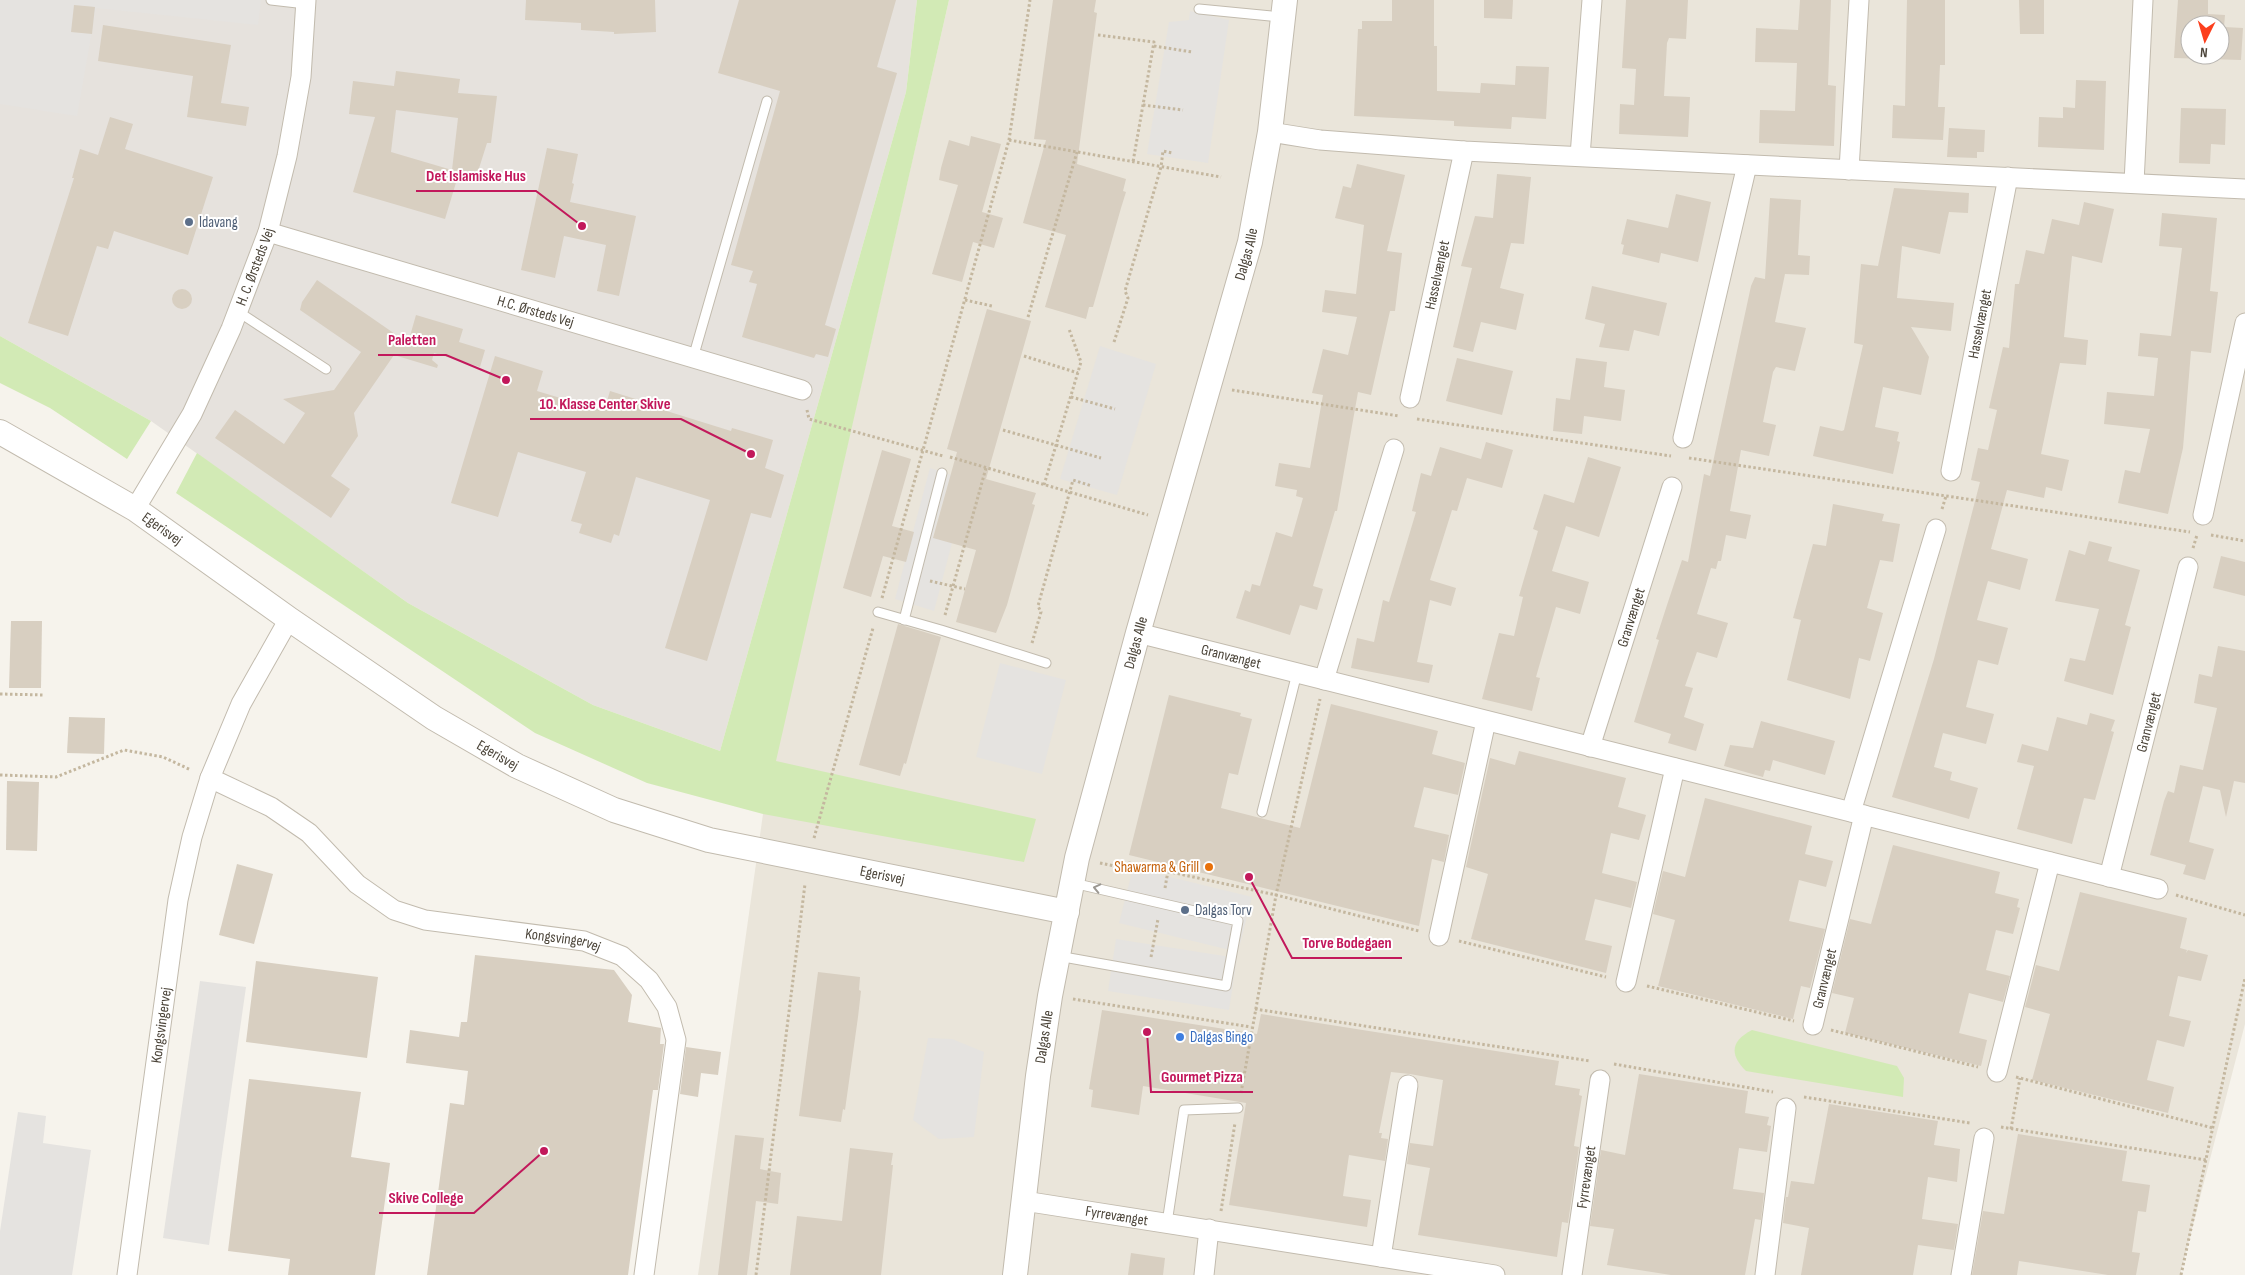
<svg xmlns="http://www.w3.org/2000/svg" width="2245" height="1275" viewBox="0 0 2245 1275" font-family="'Sofia Sans Condensed',sans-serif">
<rect width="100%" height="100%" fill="#f6f3ec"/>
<path fill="#eae5da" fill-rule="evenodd" d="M949 0H2245V1024L2180 1275H698L763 814ZM2190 25H2220V55H2190Z"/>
<path fill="#e6e2dd" d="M0 0H917L906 92 720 751 593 705 408 603 151 421 0 336Z"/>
<g fill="#d2eab5">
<path d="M917 0H949L776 761 1036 819 1024 862 763 814 647 783 535 733 176 493 197 453 408 603 593 705 720 751 906 92Z"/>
<path d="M0 336 151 421 127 459 50 408 0 383Z"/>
<path d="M1752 1030 1897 1066 1904 1078 1903 1097 1746 1071C1729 1054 1731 1041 1752 1030Z"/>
</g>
<g fill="#e5e3e0">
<path d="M0 0H261L258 25 96 8 77 116 0 104Z"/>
<path d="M1190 11 1229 20 1208 163 1147 154 1169 22 1189 20Z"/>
<path d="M1100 346 1156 364 1117 495 1060 479Z"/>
<path d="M930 468 951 475 933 537 952 543 934 611 895 599Z"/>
<path d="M1000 663 1066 680 1042 774 976 757Z"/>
<path d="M1133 868 1252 897 1238 952 1119 923Z"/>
<path d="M1116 939 1237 958 1229 1010 1108 991Z"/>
<path d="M200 981 246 987 209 1245 163 1238Z"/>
<path d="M928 1038 952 1039 984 1052 974 1137 939 1139 913 1120Z"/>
<path d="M18 1112 46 1116 43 1143 91 1150 72 1275H0V1231Z"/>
</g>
<g fill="#d8cfc1" fill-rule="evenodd">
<path d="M526 0H655L656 32 614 34V32L581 30V23L525 20Z"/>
<path d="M739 0H896L877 67 897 73 825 325 836 329 828 357 816 354 814 358 742 337 757 284 749 282 753 271 731 265 780 91 718 73Z"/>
<path d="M1053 0H1096L1094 12 1097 13 1077 164 1126 179 1123 191 1126 192 1121 208 1093 307H1089L1086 319 1045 307 1066 235 1023 223 1046 140 1034 139Z"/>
<path d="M1392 0H1434V46H1437V91L1480 93 1481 83 1515 85 1516 66 1549 67 1546 119 1512 117 1511 129 1454 126V121L1354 116 1358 29H1362V21H1392Z"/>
<path d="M1484 0H1513L1512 19 1484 18Z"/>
<path d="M1626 0H1688L1686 39 1669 38 1667 43 1664 96 1690 97 1688 137 1619 134 1620 104 1634 105 1636 69 1622 68Z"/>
<path d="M1800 0H1831L1828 85 1836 86 1834 146 1759 143 1760 110 1795 111 1797 63 1755 62 1756 28 1798 30Z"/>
<path d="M1907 0H1945V65H1940L1938 107H1945L1943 140 1892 138 1893 105 1905 106Z"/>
<path d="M2019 0H2044V34H2020Z"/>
<path d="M2178 0H2208V14L2225 15 2224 27 2243 28 2241 60 2174 58ZM2190 25H2220V55H2190Z"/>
<path d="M74 5 95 7 92 34 71 32Z"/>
<path d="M103 25 231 45 221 103 249 107 246 126 187 117 193 76 98 61Z"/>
<path d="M396 71 460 79 458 93 497 96 491 143H487L475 181 458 176 445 219 353 192 375 117 349 114 353 81 394 86ZM396 110 458 118 452 170 391 152Z"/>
<path d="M2076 80 2106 81 2104 150 2038 147 2039 117 2063 118V107L2075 108Z"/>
<path d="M2181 108 2226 109 2225 145 2211 144 2210 164 2179 163Z"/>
<path d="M110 117 133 124 125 149 213 177 188 255 114 231 108 249 97 246 68 336 28 323 74 178H72L80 149 98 155Z"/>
<path d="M1949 128 1985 130 1984 152H1977V158L1947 157Z"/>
<path d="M971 136 1001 144 982 212 1003 218 994 248 973 242 962 282 932 274 958 185 939 180 941 168 949 140 969 146Z"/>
<path d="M547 148 578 154 572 183 574 184 570 202 636 216 619 296 597 291 606 245 564 236 555 278 521 270Z"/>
<path d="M1357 164 1405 175 1387 251 1402 253 1395 311H1390L1371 395 1358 392 1337 511H1335L1313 586 1323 589 1317 610 1300 605 1290 635 1236 618 1245 590 1250 592 1252 584 1260 586 1276 532 1292 537 1303 498 1296 496 1297 490 1275 486 1279 463 1310 468 1323 395 1312 393 1323 349 1348 355 1357 317 1322 312 1325 290 1356 294 1364 225 1335 218 1343 186 1351 188Z"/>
<path d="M1497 174 1531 177 1524 244 1511 243 1500 288 1524 294 1516 330 1481 322 1473 352 1453 347 1472 268 1461 266 1475 216 1493 218Z"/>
<path d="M1894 188 1969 193 1968 213 1949 212 1940 254 1902 246 1897 298 1954 303 1951 331 1911 327 1929 357 1921 395 1883 387 1875 427 1899 432 1897 441 1900 442 1893 474 1813 456 1820 426 1842 431 1844 430 1863 345 1854 343 1861 264 1878 266Z"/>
<path d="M1676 194 1711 202 1698 262 1661 253 1659 263 1622 254 1624 245 1621 244 1627 219 1668 228Z"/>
<path d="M1770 198 1801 200 1798 255 1810 256 1809 275 1785 274 1775 322 1806 328 1795 371 1776 367 1773 372 1763 422 1776 425 1769 456 1741 450 1730 511 1751 515 1746 539 1726 535 1721 561H1718L1716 569 1711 568 1697 614 1728 623 1717 658 1697 652 1685 686 1693 688 1684 717 1704 724 1696 751 1668 743 1671 734 1634 722 1659 640 1656 639 1667 605 1682 560 1688 562 1704 474 1710 476 1751 286 1755 277 1765 279Z"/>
<path d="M2084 202 2114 209 2102 263 2072 256 2064 337 2088 340 2086 365 2060 363 2041 454 2069 460 2062 491 2046 487 2044 498 2007 490 1991 549 2028 559 2020 590 1988 581 1977 620 2008 628 1998 665 1978 660 1966 707 1994 714 1986 744 1943 733 1934 767 1952 772 1950 780 1978 788 1969 819 1892 797 1934 659 1980 482 1971 480 1978 448 1988 450 1997 410 1989 408 2003 347 2009 348 2015 284H2019L2026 250 2044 254 2052 219 2079 225Z"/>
<path d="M2162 213 2217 218 2210 291 2218 292 2211 353 2191 351 2183 448 2168 514 2118 503 2125 470 2140 473 2150 429 2104 424 2107 392 2154 396 2158 358 2138 356 2140 333 2171 336 2182 248 2159 246Z"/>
<path d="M317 280 408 343 416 315 463 329 459 342 485 350 480 367 434 353 432 360 438 365 437 368 394 355 354 413 358 436 331 476 350 489 331 518 215 438 235 410 284 444 305 413 283 399 334 390 361 352 300 310 302 302Z"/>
<path d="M1592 286 1667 303 1659 336 1634 330 1629 351 1599 347 1605 324 1585 319Z"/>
<circle cx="182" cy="299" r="10"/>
<path d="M987 309 1031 321 986 479 1036 493 1032 504 1035 505 1007 605 996 633 956 622 976 550 933 538 957 452 947 449Z"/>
<path d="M495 356 543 371 537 391 604 411 610 391 658 406 657 408 731 431 732 428 773 440 765 468 784 475 771 518 751 513 707 661 665 648 710 500 636 477 619 536 614 534 611 543 579 533 582 524 571 521 586 472 518 452 498 517 451 503Z"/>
<path d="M1457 358 1513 371 1502 415 1446 401Z"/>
<path d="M1576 358 1607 362 1604 387 1625 390 1621 421 1584 416 1582 434 1553 431 1556 398 1570 400Z"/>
<path d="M1486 442 1513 450 1502 488 1467 478 1457 511 1452 510 1430 580 1456 588 1451 606 1430 600 1417 662 1433 665 1429 683 1351 668 1357 638 1374 642 1383 600 1389 602 1416 512 1412 511 1421 473 1431 476 1440 447 1481 459Z"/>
<path d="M882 450 911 459 892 526 914 532 906 562 883 556 871 597 843 588Z"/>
<path d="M1588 457 1621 467 1599 537 1566 526 1552 571 1589 582 1580 614 1556 607 1536 677 1540 678 1532 711 1482 699 1499 633 1514 636 1523 597 1519 596 1538 531 1533 529 1544 494 1574 503Z"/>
<path d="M1833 504 1884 514 1882 521 1900 524 1893 562 1880 560 1867 608 1883 613 1870 661 1859 658 1850 699 1787 680 1801 620 1793 618 1813 544 1826 546Z"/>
<path d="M2089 541 2112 547 2108 561 2140 570 2125 625 2131 627 2113 695 2064 681 2070 658 2085 661 2099 609 2055 601 2069 550 2085 555Z"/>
<path d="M2221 556 2245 562V596L2213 588Z"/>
<path d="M11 621H42L41 688H9Z"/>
<path d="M898 624 941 637 906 764 904 763 900 776 859 765Z"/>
<path d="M2218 646 2245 651V783L2234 781 2226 817 2220 790 2203 786 2189 842 2214 849 2205 880 2183 874 2186 865 2150 855 2164 801 2168 791 2174 793 2180 765 2203 770 2217 708 2194 703 2199 674 2212 677Z"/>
<path d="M1169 695 1241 713 1240 716 1252 719 1238 775 1229 773 1221 808 1300 828 1331 704 1438 731 1432 754 1465 763 1458 795 1424 787 1414 827 1449 835 1444 862 1432 859 1419 926 1129 855Z"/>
<path d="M2090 713 2115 720 2111 731 2114 732 2095 800 2084 798 2072 844 2017 829 2034 766 2017 762 2022 744 2048 751 2057 717 2087 725Z"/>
<path d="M69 717 105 718 104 754 67 753Z"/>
<path d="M1761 721 1835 741 1825 775 1773 760 1770 771 1765 770 1763 777 1724 766 1730 745 1753 748Z"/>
<path d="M1519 751 1626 778 1618 807 1646 815 1639 840 1611 833 1602 873 1637 882 1631 908 1595 899 1585 940 1612 946 1606 973 1471 939 1488 874 1466 867 1490 758 1515 765Z"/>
<path d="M7 781 39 782 37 851 6 850Z"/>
<path d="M1705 798 1812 826 1805 854 1833 861 1826 887 1799 880 1789 921 1825 929 1810 988 1801 986 1793 1019 1658 986 1675 920 1653 914 1663 871 1685 877Z"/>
<path d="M1893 845 2000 872 1995 893 2019 899 2017 907 2020 908 2013 934 1996 930 1986 970 2010 976 2003 1002 1969 993 1959 1033 1987 1040 1981 1066 1845 1033 1854 998 1832 993 1850 919 1871 924Z"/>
<path d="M237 864 273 874 254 944 219 935Z"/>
<path d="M2080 892 2187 918 2180 948 2187 950 2186 953 2188 950 2208 955 2201 981 2178 976 2169 1016 2191 1021 2184 1047 2157 1040 2147 1080 2174 1087 2168 1113 2032 1080 2050 1014 2025 1007 2032 981 2036 965 2059 971Z"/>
<path d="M475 955 614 970 632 995 628 1022 661 1028 660 1044H664L658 1090H653L628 1275H427L450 1103 464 1105 468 1071 406 1063 410 1030 459 1037 461 1022H467Z"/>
<path d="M256 961 378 977 367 1058 246 1042Z"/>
<path d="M818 972 860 977 859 990 861 991 858 1017 845 1110 843 1109 841 1122 799 1116Z"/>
<path d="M1102 1010 1257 1034 1261 1014 1559 1061 1555 1085 1580 1089 1579 1095 1582 1096 1574 1146 1579 1147 1568 1223 1562 1222 1557 1257 1418 1235 1430 1168 1407 1164 1410 1143 1433 1146 1443 1080 1410 1074 1391 1072 1379 1133H1382L1381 1138 1388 1139 1385 1161 1349 1155 1343 1196 1371 1200 1367 1227 1229 1205 1246 1103 1143 1086 1139 1115 1091 1107 1093 1090 1089 1089Z"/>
<path d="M686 1047 721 1052 718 1075 701 1073 698 1097 680 1094Z"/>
<path d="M1639 1074 1748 1091 1745 1113 1769 1117 1767 1125 1771 1126 1767 1152 1739 1148 1733 1189 1764 1193 1761 1220 1755 1219 1745 1275H1671L1607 1265 1614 1229 1590 1226 1601 1150 1625 1155Z"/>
<path d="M249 1079 361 1092 351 1157 390 1163 375 1275H288L290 1259 228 1251Z"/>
<path d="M1829 1104 1938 1121 1934 1145 1960 1149 1957 1182 1928 1177 1922 1219 1958 1224 1954 1250 1918 1245 1913 1275H1801L1809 1228 1783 1223 1786 1197H1788L1791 1181 1814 1184Z"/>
<path d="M2018 1134 2127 1151 2122 1181 2150 1185 2146 1212 2138 1211 2132 1252 2140 1253 2136 1275H2108L2019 1261 2017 1275H1972L1983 1211 2004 1214Z"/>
<path d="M735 1135 764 1138 760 1169 781 1173 778 1204 756 1201 747 1275H718Z"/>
<path d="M850 1148 893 1153 891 1165H893L881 1275H790L797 1216 842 1221Z"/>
<path d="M1131 1253 1165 1258 1163 1275H1128Z"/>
</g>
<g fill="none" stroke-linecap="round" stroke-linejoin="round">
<defs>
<g id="service">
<path d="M271 0 306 4"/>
<path d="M1199 9 1281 17"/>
<path d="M237 311 326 369"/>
<path d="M693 358 767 101"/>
<path d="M878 612 941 630 1046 663"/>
<path d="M904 620 942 473"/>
<path d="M1262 812 1297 673"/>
<path d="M1058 956 1226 986 1238 921 1073 883"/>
<path d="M1167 1223 1184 1110 1238 1108"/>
</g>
<g id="minor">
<path d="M1270 132 1320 140 1464 151 2245 189"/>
<path d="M1580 156 1592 0"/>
<path d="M1849 170 1859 0"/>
<path d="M2134 183 2143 0"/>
<path id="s1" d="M268 232 802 390"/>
<path id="s2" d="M1410 398 1464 151"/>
<path d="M1683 438 1747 165"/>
<path id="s3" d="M1951 471 2008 177"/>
<path id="s4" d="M135 509 192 414 231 329 268 232 287 156 301 77 306 0"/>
<path d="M2203 515 2245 323"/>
<path id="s5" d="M1138 633 2158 889"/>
<path d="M1324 680 1394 449"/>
<path id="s6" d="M1590 747 1672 487"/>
<path id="s7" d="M210 778 271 807 309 833 357 884 394 910 425 920 584 941 622 956 649 980 667 1007 676 1040 644 1275"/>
<path d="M1851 812 1936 529"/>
<path id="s8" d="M2109 877 2188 567"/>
<path d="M1439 936 1486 721"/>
<path d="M1626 982 1675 768"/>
<path id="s9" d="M1813 1025 1864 815"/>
<path d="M1997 1072 2050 862"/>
<path id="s10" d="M1024 1201 1495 1275"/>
<path d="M1381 1257 1408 1085"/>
<path id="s11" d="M127 1275 178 900 192 837 210 778 241 704 289 619"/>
<path d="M1204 1275 1209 1229"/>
<path id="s12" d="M1572 1275 1600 1080"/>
<path d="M1765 1275 1786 1108"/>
<path d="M1961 1275 1984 1138"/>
</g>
<g id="tertiary">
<path id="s13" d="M0 432 135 509 289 619 434 718 517 766 614 810 709 840 1067 912"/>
<path id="s14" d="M1015 1275 1038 1076 1050 996 1077 858 1138 633 1250 242 1270 132 1285 0"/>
</g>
</defs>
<use href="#service" stroke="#c2bbae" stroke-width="11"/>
<use href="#minor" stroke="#c2bbae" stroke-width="21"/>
<use href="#tertiary" stroke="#c2bbae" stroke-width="26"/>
<g stroke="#c4b79f" stroke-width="3" stroke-dasharray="2.5 2.5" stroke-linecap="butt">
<path d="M1098 35 1154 42 1133 162"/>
<path d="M1154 46 1192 52"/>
<path d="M1143 105 1183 110"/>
<path d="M1009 140 1221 177"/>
<path d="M965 300 992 306"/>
<path d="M1028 317 1077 152"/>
<path d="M1114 342 1128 298 1125 291 1161 167 1163 151 1173 153"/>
<path d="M1024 356 1078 373"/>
<path d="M1232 390 1399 416"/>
<path d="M1071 397 1115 409"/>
<path d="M807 410 809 419 943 456"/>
<path d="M1417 419 1671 456"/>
<path d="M1003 430 1101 458"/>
<path d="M950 457 1148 515"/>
<path d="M1689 458 2190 532"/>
<path d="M1044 485 1081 362 1069 329"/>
<path d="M1942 509 1946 496"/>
<path d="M2211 535 2245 541"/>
<path d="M2193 548 2197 535"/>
<path d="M930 581 965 589"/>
<path d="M882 598 1009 140 1030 0"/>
<path d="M945 615 986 468"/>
<path d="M1032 643 1041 612 1038 606 1073 480 1092 486"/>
<path d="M0 694 45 695"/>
<path d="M0 775 56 777 124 750 163 757 191 770"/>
<path d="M814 838 873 628"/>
<path d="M1100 863 1120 867 1129 863 1276 895 1419 931"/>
<path d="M1165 888 1168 871"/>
<path d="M2176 895 2245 915"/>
<path d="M1459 941 1606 977"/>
<path d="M1151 957 1158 919"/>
<path d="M1647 986 1794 1021"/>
<path d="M1073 999 1251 1027"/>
<path d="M1255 1009 1590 1061"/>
<path d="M1831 1030 1978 1067"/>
<path d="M1614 1064 1773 1092"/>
<path d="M2016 1077 2213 1128"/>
<path d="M1241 1093 1276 895 1320 699"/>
<path d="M1804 1097 1970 1123"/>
<path d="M2001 1127 2206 1160"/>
<path d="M2011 1129 2020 1078"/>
<path d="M1221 1211 1235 1123"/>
<path d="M756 1275 805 884"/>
<path d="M2181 1275 2245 978"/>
</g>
<use href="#service" stroke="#fff" stroke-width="9"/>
<use href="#minor" stroke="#fff" stroke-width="19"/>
<use href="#tertiary" stroke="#fff" stroke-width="24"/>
</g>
<defs><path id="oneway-chevron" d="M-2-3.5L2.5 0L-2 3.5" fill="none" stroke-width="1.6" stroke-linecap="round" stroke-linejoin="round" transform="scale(1.25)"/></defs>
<use stroke="#9c9892" href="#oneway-chevron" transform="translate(1097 888) rotate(-167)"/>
<g fill="#5c6f8a" stroke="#fff" stroke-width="2">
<circle cx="189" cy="222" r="5"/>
<circle cx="1185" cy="910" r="5"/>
</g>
<circle fill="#e8710a" stroke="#fff" stroke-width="2" cx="1209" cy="867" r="5"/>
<circle fill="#3f7fe0" stroke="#fff" stroke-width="2" cx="1180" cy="1037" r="5"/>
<g text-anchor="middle" stroke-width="4" stroke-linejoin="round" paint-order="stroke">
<g font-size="15" fill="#4e5e75" stroke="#fff" text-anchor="start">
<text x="199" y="227">Idavang</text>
<text x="1195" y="915">Dalgas Torv</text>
</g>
<g font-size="15" fill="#4b4439" stroke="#fff">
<text dy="5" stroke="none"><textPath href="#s14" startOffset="1049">Dalgas Alle</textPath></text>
<text dy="5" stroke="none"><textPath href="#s4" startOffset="271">H. C. Ørsteds Vej</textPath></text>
<text dy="5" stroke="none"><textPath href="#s2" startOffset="126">Hasselvænget</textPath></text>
<text dy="5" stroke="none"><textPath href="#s1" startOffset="279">H.C. Ørsteds Vej</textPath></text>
<text dy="5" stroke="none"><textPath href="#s3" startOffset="150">Hasselvænget</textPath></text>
<text dy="5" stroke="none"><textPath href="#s13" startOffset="189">Egerisvej</textPath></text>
<text dy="5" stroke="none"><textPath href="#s6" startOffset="136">Granvænget</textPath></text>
<text dy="5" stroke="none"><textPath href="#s14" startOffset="645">Dalgas Alle</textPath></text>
<text dy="5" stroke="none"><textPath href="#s5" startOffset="96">Granvænget</textPath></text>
<text dy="5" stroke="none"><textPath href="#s8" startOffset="160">Granvænget</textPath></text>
<text dy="5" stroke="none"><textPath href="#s13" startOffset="594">Egerisvej</textPath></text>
<text dy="5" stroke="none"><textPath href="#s13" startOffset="999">Egerisvej</textPath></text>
<text dy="5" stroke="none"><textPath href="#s7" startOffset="401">Kongsvingervej</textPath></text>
<text dy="5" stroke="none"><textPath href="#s9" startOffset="48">Granvænget</textPath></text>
<text dy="5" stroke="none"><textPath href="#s11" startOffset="252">Kongsvingervej</textPath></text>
<text dy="5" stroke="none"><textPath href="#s14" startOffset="240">Dalgas Alle</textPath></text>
<text dy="5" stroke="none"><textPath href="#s12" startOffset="99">Fyrrevænget</textPath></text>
<text dy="5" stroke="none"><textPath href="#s10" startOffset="94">Fyrrevænget</textPath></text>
</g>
<g font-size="15" fill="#c56008" stroke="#fff" text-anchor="end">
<text x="1199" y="872">Shawarma &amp; Grill</text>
</g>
<g font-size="15" fill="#366cbe" stroke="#fff" text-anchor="start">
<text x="1190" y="1042">Dalgas Bingo</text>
</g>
</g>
<path fill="none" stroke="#c2185b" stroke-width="2" d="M582 226L536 191H416M506 380L446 355H378M751 454L681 419H530M1249 877L1292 958H1402M1147 1032L1151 1092H1253M544 1151L474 1213H379"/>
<g fill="#c2185b" stroke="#fff" stroke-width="2">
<circle cx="582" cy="226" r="5"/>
<circle cx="506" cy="380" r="5"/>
<circle cx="751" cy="454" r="5"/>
<circle cx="1249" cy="877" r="5"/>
<circle cx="1147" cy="1032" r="5"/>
<circle cx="544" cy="1151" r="5"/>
</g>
<g font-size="16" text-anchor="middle" font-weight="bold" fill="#c2185b" stroke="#fff" stroke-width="4" stroke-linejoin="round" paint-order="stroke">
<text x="476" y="181">Det Islamiske Hus</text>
<text x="412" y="345">Paletten</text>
<text x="605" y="409">10. Klasse Center Skive</text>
<text x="1347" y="948">Torve Bodegaen</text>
<text x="1202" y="1082">Gourmet Pizza</text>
<text x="426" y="1203">Skive College</text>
</g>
<g transform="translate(2205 40) rotate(185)"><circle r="24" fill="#ffffff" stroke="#b7b4b0"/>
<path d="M0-4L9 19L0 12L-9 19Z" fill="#fc3f1d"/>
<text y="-8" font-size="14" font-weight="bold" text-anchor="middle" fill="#4b4439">N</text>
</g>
</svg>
